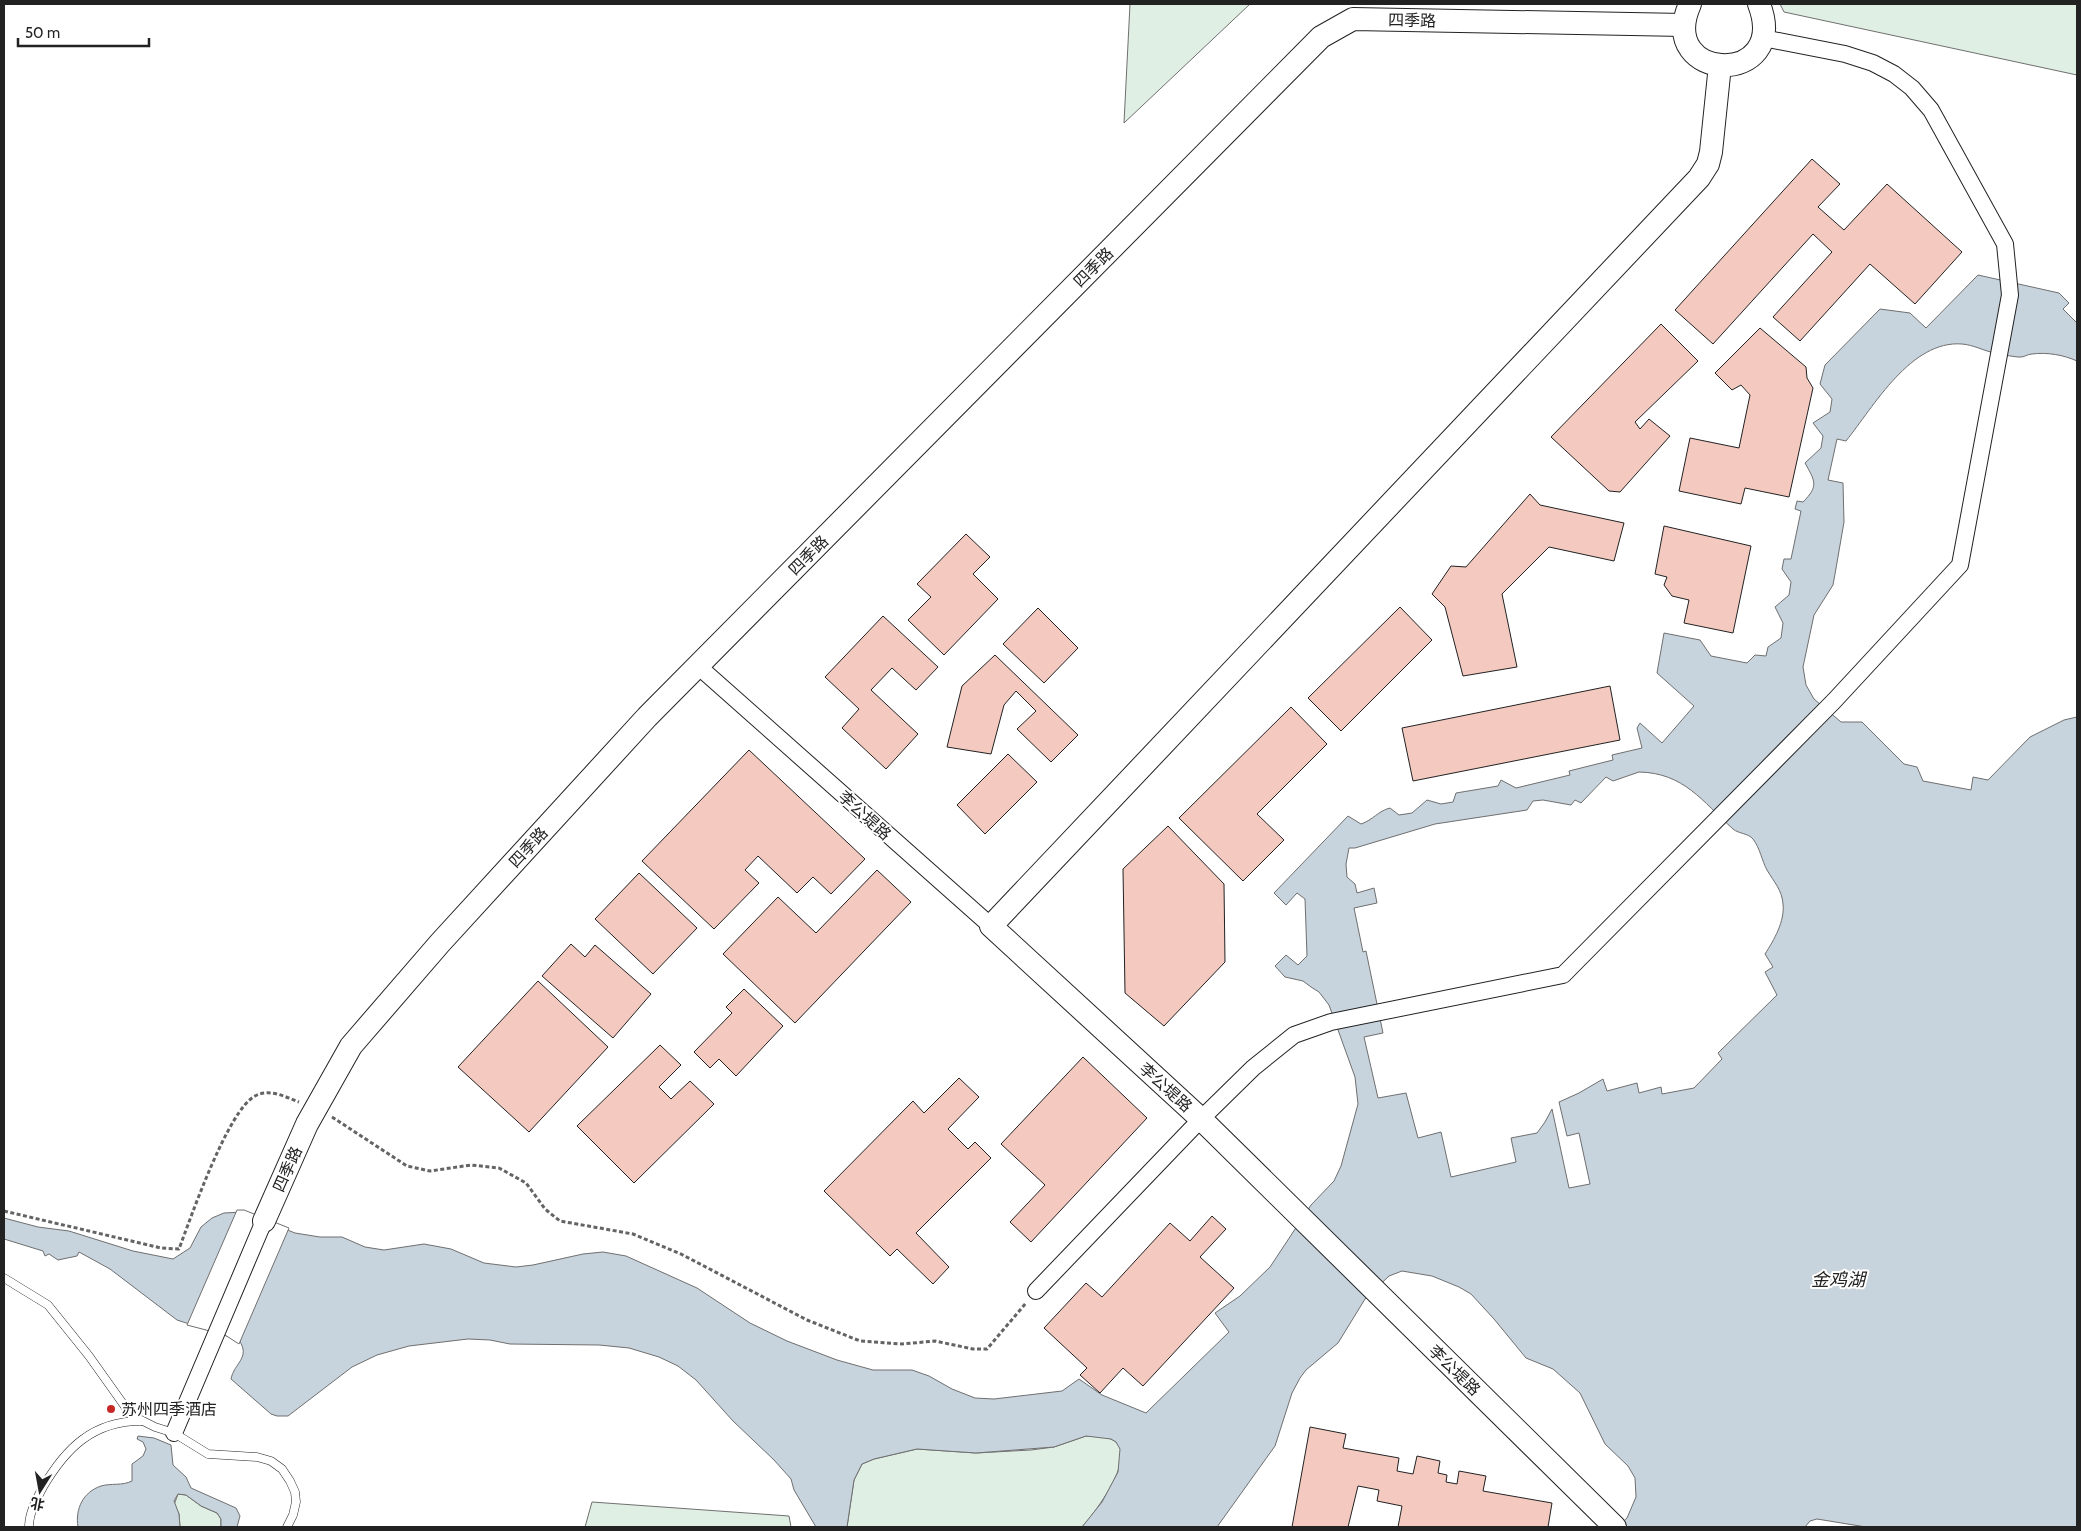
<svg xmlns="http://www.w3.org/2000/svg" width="2081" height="1531" viewBox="0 0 2081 1531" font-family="Cabin,'Noto Sans SC',sans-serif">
<rect width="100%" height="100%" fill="#fff"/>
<g fill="#e0efe3" stroke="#6f6f6f">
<path d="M1130 4H1250L1124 123Z"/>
<path d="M1780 4H2077V75L1784 12Z"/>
<path d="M1086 1436C1095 1436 1109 1436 1116 1442 1136 1459 1094 1514 1082 1527H847L854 1480 862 1464 874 1459 917 1449 976 1453 1031 1450 1054 1447Z"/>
<path d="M178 1494 186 1495 201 1506 217 1513 221 1519V1527H180L179 1514 174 1505Z"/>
<path d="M592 1502 789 1516 791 1527H585Z"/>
</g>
<g fill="#c7d3dd" stroke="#6f6f6f" fill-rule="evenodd">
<path d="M1978 275 2059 293 2069 303 2063 309 2077 323V361C2064 355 2047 352 2032 354 2027 354 2024 358 2018 357 2010 356 2003 355 1995 353 1984 351 1974 345 1962 344 1911 340 1874 406 1846 441L1837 439 1828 480 1843 483 1844 522 1835 574 1833 585 1814 615 1803 667 1806 685 1814 699 1841 722H1862L1904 764 1917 767 1923 781 1971 790 1973 777 1988 780 2030 737 2064 720 2077 717V1527H1866L1817 1519 1810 1521 1805 1527H1617L1627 1518 1636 1497 1635 1478 1628 1466 1605 1444 1580 1393 1553 1369 1526 1358 1494 1319 1471 1294 1459 1287 1432 1276 1402 1271 1389 1276 1365 1299 1338 1343 1306 1370 1300 1378 1292 1393 1275 1446 1217 1527H1082L1102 1502 1118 1472 1120 1449 1116 1442 1111 1439 1086 1436 1054 1447 976 1453 917 1449 874 1459 862 1464 854 1480 847 1527H816L794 1490 791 1479 774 1460 733 1421 696 1380 678 1366 659 1357 629 1348 599 1345 510 1344 490 1340 468 1339 409 1346 377 1355 352 1367 288 1416H277L271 1414 231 1379C234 1363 251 1358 239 1340L177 1320 110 1269 79 1252 77 1256 58 1260 49 1254 45 1256 43 1251 4 1239V1218L38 1227 69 1231 133 1251 173 1259 190 1248 201 1227 212 1218 224 1213 243 1212 295 1233 320 1237H342L365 1247 384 1250 424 1244 451 1249 484 1263 516 1267 533 1265 583 1254 603 1252 626 1256 697 1288 750 1323 787 1341 837 1360 873 1370H912L929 1376 952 1389 975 1398 994 1399 1062 1391 1079 1379 1102 1395 1146 1413 1229 1332 1215 1313 1240 1296 1270 1267 1311 1205 1334 1181 1341 1166 1358 1104 1355 1077 1329 1005 1319 992 1311 987 1303 981 1285 977 1275 966 1286 955 1298 965 1307 956 1305 899 1297 893 1286 905 1274 893 1348 816 1361 824C1373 820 1378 811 1390 808L1399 815 1412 813 1427 800 1441 804 1453 802 1456 793 1498 786 1501 780 1516 788 1570 775 1569 771 1613 760 1612 755 1642 748 1637 728 1640 723 1662 743 1694 706 1657 673 1664 633 1700 640 1711 656 1747 663 1755 655 1766 656 1768 647 1781 638 1783 623 1775 607 1789 595 1791 582 1782 569 1784 559H1791L1801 511 1795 509 1797 501 1803 502C1819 486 1815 481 1805 463L1821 448 1823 436 1813 423 1830 412 1832 399 1820 384 1825 365 1880 309 1910 313 1926 328ZM1639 772C1684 773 1702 801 1733 829 1739 834 1748 833 1753 839 1760 848 1762 861 1767 870 1774 882 1782 890 1783 904 1785 921 1774 940 1765 954L1773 967 1765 972 1777 995 1718 1053 1722 1059 1694 1088 1662 1094 1661 1087 1639 1093 1637 1083 1607 1091 1603 1079 1579 1093 1559 1102 1567 1136 1579 1133 1590 1184 1569 1188 1552 1109 1545 1122 1537 1133 1511 1138 1516 1162 1451 1177 1441 1132 1418 1138 1406 1093 1378 1098 1364 1037 1383 1033 1366 951 1363 952 1354 908 1377 903 1374 888 1357 893 1355 884 1347 877 1346 864 1349 848H1355L1435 824 1527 810 1533 801 1543 800 1571 805 1575 800 1581 803 1606 777 1613 781Z"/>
<path d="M138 1436 154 1438 171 1445 173 1465 186 1477 191 1488 236 1508 240 1516 237 1527H221V1519L217 1513 201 1506 186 1495 178 1494 174 1501 179 1514 180 1527H78C75 1509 83 1492 101 1486 111 1483 122 1486 132 1481V1464L143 1456 146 1449 143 1442 137 1439Z"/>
</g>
<path fill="#fff" stroke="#6f6f6f" d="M237 1210H244L289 1228 239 1344 225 1335 187 1325Z"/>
<g fill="#f3c9c0" stroke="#222">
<path d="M1812 159 1840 184 1818 207 1844 230 1887 184 1962 252 1915 304 1870 264 1800 341 1773 317 1832 252 1813 234 1713 344 1675 310Z"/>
<path d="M1661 324 1698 361 1635 422 1640 429 1649 419 1670 436 1620 492 1609 491 1551 437Z"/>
<path d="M1760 328 1806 367 1807 378 1813 388 1789 497 1745 488 1741 504 1679 491 1690 438 1739 448 1750 395 1741 385 1732 390 1715 373Z"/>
<path d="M1530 494 1540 505 1624 523 1614 561 1549 547 1502 594 1517 667 1463 676 1445 607 1432 594 1451 566 1466 567Z"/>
<path d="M1664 526 1751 546 1733 633 1684 623 1689 600 1672 596 1664 585 1667 577 1655 574Z"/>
<path d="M966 534 990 557 973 574 998 599 944 655 908 620 931 597 917 584Z"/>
<path d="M1400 607 1432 640 1341 731 1308 698Z"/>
<path d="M1038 608 1078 648 1044 683 1003 644Z"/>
<path d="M883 616 938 667 916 690 892 668 871 690 918 734 886 769 842 728 859 709 825 677Z"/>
<path d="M995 655 1078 735 1051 762 1017 729 1036 711 1016 691 1004 705 991 754 947 747 962 686Z"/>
<path d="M1610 686 1620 740 1413 781 1402 728Z"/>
<path d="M1291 707 1327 744 1257 814 1284 840 1243 881 1179 818Z"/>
<path d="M749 750 865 859 831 894 813 877 797 893 758 856 745 870 759 883 714 929 642 861Z"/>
<path d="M1008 754 1037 782 985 834 957 805Z"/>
<path d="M1168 826 1224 884 1225 962 1164 1026 1125 993 1123 869Z"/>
<path d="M877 870 911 902 795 1023 723 954 778 897 816 933Z"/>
<path d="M639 873 697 928 653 974 595 919Z"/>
<path d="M571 944 585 957 595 945 651 994 613 1038 542 976Z"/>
<path d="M538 981 608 1047 529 1132 458 1067Z"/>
<path d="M744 989 783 1026 736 1076 719 1059 710 1068 694 1052 732 1013 726 1007Z"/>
<path d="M660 1045 681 1065 659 1087 671 1099 690 1081 714 1104 634 1183 577 1126Z"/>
<path d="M1083 1057 1147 1118 1031 1242 1010 1222 1045 1185 1001 1144Z"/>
<path d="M959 1078 979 1097 948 1129 968 1149 975 1142 991 1158 916 1233 949 1267 933 1284 897 1249 890 1256 824 1191 913 1101 924 1113Z"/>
<path d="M1212 1216 1226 1229 1200 1257 1234 1288 1143 1386 1123 1368 1100 1393 1080 1375 1087 1368 1044 1328 1086 1283 1102 1297 1170 1223 1190 1241Z"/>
<path d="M1310 1427 1346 1434 1343 1448 1399 1458 1397 1471 1413 1474 1417 1456 1440 1461 1438 1473 1447 1475 1446 1482 1457 1484 1459 1471 1486 1476 1483 1491 1552 1503 1548 1527H1398L1402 1506 1377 1501 1379 1490 1358 1486 1348 1527H1292Z"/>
</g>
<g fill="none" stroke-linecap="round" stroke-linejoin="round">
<defs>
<g id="lane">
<path d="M4 1278 48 1305 89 1356 131 1415 155 1427 174 1433 208 1454 257 1457 271 1461 282 1469 290 1481 295 1492 296 1502 293 1515 287 1527"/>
<path d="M29 1527C29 1513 36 1500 43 1487 66 1448 93 1421 141 1421"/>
</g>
<g id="street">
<path d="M698 666 991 926"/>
<path d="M1036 1291 1201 1119 1253 1068 1294 1035 1331 1022 1563 975 1834 701 1960 565 2010 295 2005 244 1931 110 1912 88 1894 74 1873 63 1845 54 1763 38"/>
<path d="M174 1433 264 1221"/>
</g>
<g id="secondary">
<path d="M1690 4C1655 83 1791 88 1759 4"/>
<path d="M264 1221 307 1124 351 1046 440 943 647 717 1321 37 1353 19 1684 25"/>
<path d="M1615 1527 1201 1119 991 926 1699 178 1708 164 1711 152 1720 65"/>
</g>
</defs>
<use href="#lane" stroke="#222" stroke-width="9"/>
<use href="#street" stroke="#222" stroke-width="18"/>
<use href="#secondary" stroke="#222" stroke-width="24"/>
<g stroke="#646464" stroke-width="3" stroke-dasharray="4 2.5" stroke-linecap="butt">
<path d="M332 1117 407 1166 430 1171 471 1165 499 1168 526 1183 545 1209 560 1221 633 1234 681 1254 807 1320 860 1341 902 1344 935 1341 973 1349H987L1026 1303"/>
<path d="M4 1211 161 1248 179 1249C191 1217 228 1110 255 1096 270 1088 285 1097 299 1102"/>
</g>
<use href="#lane" stroke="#fff" stroke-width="8"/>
<use href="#street" stroke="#fff" stroke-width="16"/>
<use href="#secondary" stroke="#fff" stroke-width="22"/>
</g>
<circle fill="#c62828" stroke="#fff" stroke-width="2" cx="111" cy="1409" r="5"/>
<g text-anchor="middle" stroke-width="4" stroke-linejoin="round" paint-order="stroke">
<g font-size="16" fill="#222" stroke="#fff">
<text transform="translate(1412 20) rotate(1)" y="6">四季路</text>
<text transform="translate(1093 267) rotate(-45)" y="6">四季路</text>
<text transform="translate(808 555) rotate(-45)" y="6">四季路</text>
<text transform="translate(865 815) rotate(42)" y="6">李公堤路</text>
<text transform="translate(528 847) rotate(-47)" y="6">四季路</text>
<text transform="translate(1166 1087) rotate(42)" y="6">李公堤路</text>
<text transform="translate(287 1169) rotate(-66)" y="6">四季路</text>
<text transform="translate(1455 1370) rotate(44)" y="6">李公堤路</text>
</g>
<g font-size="16" fill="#222" stroke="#fff" text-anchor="start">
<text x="121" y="1415">苏州四季酒店</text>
</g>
<g font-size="18" font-style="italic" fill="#222" stroke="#fff">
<text x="1838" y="1286">金鸡湖</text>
</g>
</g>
<rect width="2081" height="1531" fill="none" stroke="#222222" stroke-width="10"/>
<g transform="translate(40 1491) rotate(191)" stroke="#ffffff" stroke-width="4" paint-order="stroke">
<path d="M0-4L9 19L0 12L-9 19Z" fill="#222222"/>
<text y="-8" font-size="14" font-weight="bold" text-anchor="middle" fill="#222222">北</text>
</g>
<path d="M18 38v8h131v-8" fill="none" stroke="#222222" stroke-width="2.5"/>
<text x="25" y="38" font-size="15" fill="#222222" stroke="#ffffff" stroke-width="4" paint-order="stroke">50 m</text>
</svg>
